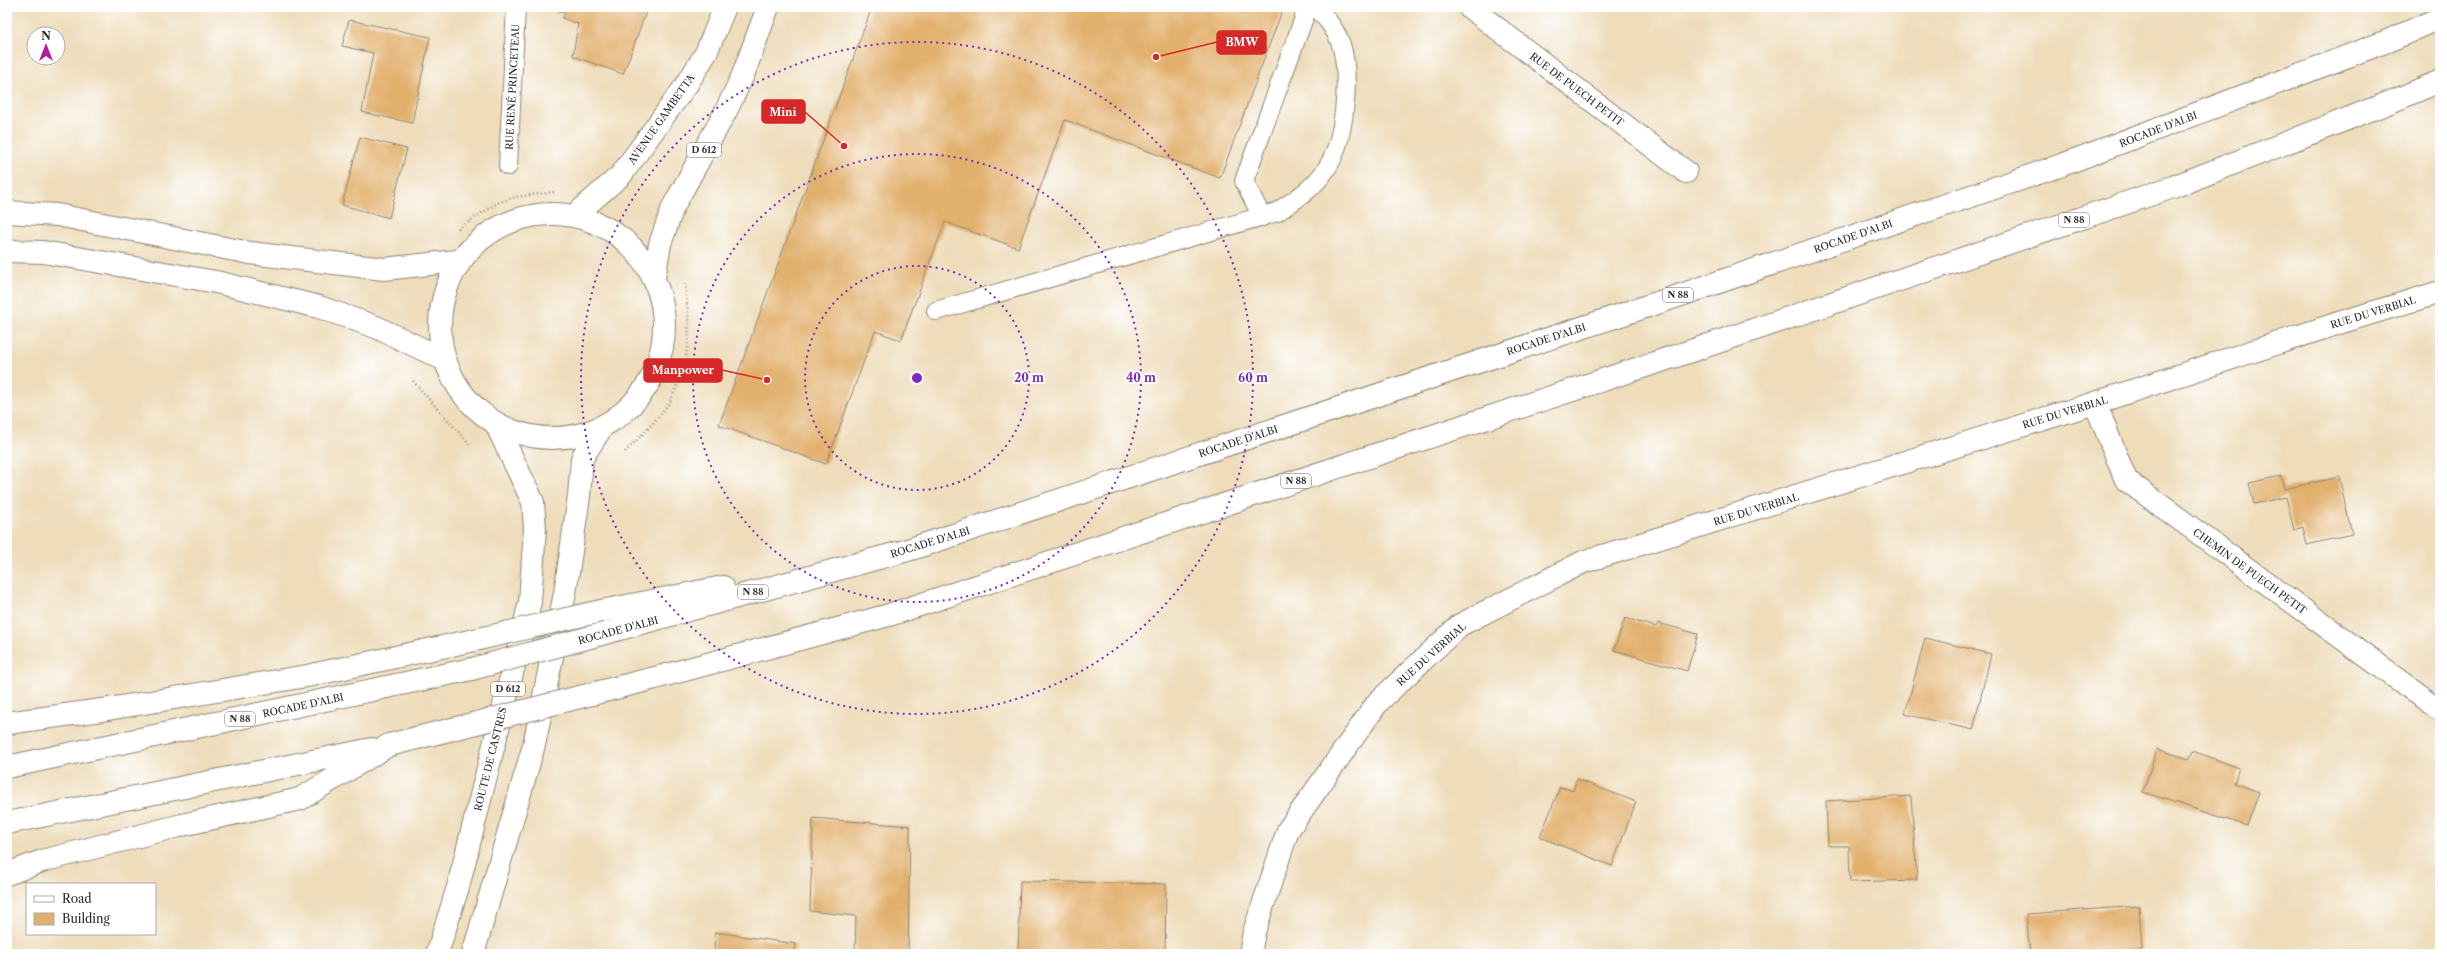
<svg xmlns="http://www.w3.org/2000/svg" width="2447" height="961" viewBox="0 0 2447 961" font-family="'Libre Caslon Text',serif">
<rect width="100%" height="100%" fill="#fff"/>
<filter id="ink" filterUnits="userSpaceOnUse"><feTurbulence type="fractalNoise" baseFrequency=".025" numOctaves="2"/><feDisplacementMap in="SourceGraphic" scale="8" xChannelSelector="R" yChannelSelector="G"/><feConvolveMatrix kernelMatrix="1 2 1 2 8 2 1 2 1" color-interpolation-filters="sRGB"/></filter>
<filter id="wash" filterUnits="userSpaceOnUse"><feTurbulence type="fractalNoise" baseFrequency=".012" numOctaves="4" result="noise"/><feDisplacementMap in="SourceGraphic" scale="16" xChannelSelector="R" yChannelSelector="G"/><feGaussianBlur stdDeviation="0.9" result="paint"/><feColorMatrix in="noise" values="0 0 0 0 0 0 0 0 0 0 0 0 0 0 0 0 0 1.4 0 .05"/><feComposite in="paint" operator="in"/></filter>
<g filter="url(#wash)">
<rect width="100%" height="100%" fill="#eedcba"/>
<g id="blocks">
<g fill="#e2b06d">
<path d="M557 7H648L623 74 573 56 578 24 562 18 565 13 556 10Z"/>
<path d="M872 7 1283 8 1220 178 1065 120 1018 248 945 222 901 340 875 331 826 464 719 425Z"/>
<path d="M349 20 430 37 412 123 362 112 373 53 342 46Z"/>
<path d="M360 137 407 149 389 218 342 205Z"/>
<path d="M2281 476 2284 489 2339 477 2352 534 2307 545 2303 527 2294 530 2286 497 2254 504 2249 483Z"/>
<path d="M1625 618 1656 627 1658 623 1698 634 1687 671 1614 650Z"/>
<path d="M1925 638 1991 654 1973 730 1905 714Z"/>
<path d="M2157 749 2189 759 2193 751 2239 768 2234 783 2259 792 2247 826 2143 792Z"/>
<path d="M1577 779 1636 802 1612 866 1540 837 1560 787 1573 791Z"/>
<path d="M1911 796 1917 880 1850 882 1849 846H1828L1826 801Z"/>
<path d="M813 818 910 826 908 954H855L856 916 810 911Z"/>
<path d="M1020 881 1166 884 1165 954H1018Z"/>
<path d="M2139 906 2142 950 2092 954H2030L2026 914Z"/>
<path d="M715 932 796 944 795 954H714Z"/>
</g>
</g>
</g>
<g filter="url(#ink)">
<use href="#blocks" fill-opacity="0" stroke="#8c8472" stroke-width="1"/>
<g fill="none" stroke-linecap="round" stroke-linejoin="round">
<defs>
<g id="service">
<path d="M508 166 516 7"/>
<path d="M1262 217 1244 181 1308 7"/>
<path d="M936 311 1277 212C1297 199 1314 188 1327 168 1345 141 1350 79 1342 48 1338 32 1327 19 1316 7"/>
</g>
<g id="minor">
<path d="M1469 7 1686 172"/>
<path d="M2095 403 2126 480 2440 710"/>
<path d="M1250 954 1254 932 1288 830 1378 702 1460 625 1583 562 2095 403 2342 322 2440 292"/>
</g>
<g id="primary">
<circle cx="552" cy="326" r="112"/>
<path d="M575 215 621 175 687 84 706 53 725 7"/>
<path d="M654 277 660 244 673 207 726 111 743 75 768 7"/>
<path d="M437 954 458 887 530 602 535 529 533 502 497 426"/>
<path d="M473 954 534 745 565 593 579 496 582 458 602 427"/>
</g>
<g id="trunk">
<path d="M7 212 57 215 250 253 384 269 457 261"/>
<path d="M7 251 43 252 216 282 319 307 376 327 443 359"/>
<path d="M601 611 723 587"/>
<path d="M598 635 908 550 1672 298 2062 165 2390 40 2440 18"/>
<path d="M655 678 889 615 1703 347 2173 187 2393 101 2440 81"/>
<path d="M7 723 102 710 307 676 479 639"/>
<path d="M7 767 472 669"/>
<path d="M7 823 372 749"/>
<path d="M7 874 42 861 182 825 300 799 389 745"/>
</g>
</defs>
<use href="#service" stroke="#8c8472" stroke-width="20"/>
<use href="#minor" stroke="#8c8472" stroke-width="24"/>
<use href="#primary" stroke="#8c8472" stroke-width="24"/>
<use href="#trunk" stroke="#8c8472" stroke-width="24"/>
<g stroke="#8c8472" stroke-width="2.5" stroke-dasharray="1 3" stroke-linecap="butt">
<path d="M458 229 497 203 515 197 554 192"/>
<path d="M413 381 470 445"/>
<path d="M625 452C639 437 654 424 666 407 671 402 673 394 676 388 693 349 689 325 685 284"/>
</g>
<use href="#service" stroke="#fff" stroke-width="18"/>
<use href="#minor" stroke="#fff" stroke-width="22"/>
<use href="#primary" stroke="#fff" stroke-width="22"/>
<use href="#trunk" stroke="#fff" stroke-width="22"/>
<defs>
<g id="trunk-bridge">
<path d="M479 639 601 611"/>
<path d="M472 669 598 635"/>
<path d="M389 745 655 678"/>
</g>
</defs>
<use href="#trunk-bridge" stroke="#8c8472" stroke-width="24" stroke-linecap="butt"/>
<use href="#trunk-bridge" stroke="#fff" stroke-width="22"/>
</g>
</g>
<g fill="none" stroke="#7b2cbf" stroke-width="2" stroke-dasharray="2 4">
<circle cx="917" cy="378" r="112"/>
<circle cx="917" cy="378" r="224"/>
<circle cx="917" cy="378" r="336"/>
</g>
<g text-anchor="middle" stroke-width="4" stroke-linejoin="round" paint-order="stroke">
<g fill="#fff" stroke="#6b6b6b" stroke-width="1">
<rect x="687" y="143" width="34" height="14" rx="3"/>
<rect x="2059" y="213" width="30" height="14" rx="3"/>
<rect x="1663" y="288" width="30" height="14" rx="3"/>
<rect x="1281" y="474" width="30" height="14" rx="3"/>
<rect x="738" y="585" width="30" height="14" rx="3"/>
<rect x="491" y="682" width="34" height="14" rx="3"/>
<rect x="225" y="712" width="30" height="14" rx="3"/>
</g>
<g font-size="9" font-weight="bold" fill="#2b2b2b">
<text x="704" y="153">D 612</text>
<text x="2074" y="223">N 88</text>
<text x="1678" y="298">N 88</text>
<text x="1296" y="484">N 88</text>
<text x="753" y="595">N 88</text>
<text x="508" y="692">D 612</text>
<text x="240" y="722">N 88</text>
</g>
<g font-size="10" fill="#2b2b2b" stroke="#fff">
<text transform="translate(512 87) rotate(-87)" y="4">RUE RENÉ PRINCETEAU</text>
<text transform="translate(1577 89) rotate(37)" y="4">RUE DE PUECH PETIT</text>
<text transform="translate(661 119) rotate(-55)" y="4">AVENUE GAMBETTA</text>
<text transform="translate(2158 129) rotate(-21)" y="4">ROCADE D'ALBI</text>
<text transform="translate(1853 236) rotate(-19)" y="4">ROCADE D'ALBI</text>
<text transform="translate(2373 312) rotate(-17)" y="4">RUE DU VERBIAL</text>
<text transform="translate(1546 339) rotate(-18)" y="4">ROCADE D'ALBI</text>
<text transform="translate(2065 412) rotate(-17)" y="4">RUE DU VERBIAL</text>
<text transform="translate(1238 441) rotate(-18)" y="4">ROCADE D'ALBI</text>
<text transform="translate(1756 509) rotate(-17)" y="4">RUE DU VERBIAL</text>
<text transform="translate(930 542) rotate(-17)" y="4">ROCADE D'ALBI</text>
<text transform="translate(2250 571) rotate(36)" y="4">CHEMIN DE PUECH PETIT</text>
<text transform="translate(618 630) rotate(-15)" y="4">ROCADE D'ALBI</text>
<text transform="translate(1431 654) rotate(-42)" y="4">RUE DU VERBIAL</text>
<text transform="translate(303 705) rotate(-12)" y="4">ROCADE D'ALBI</text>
<text transform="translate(490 759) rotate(-76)" y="4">ROUTE DE CASTRES</text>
</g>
</g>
<circle cx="917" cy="378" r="6" fill="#7b2cbf" stroke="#fff" stroke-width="2"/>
<g font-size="12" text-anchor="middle" font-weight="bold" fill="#7b2cbf" stroke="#fff" stroke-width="4" stroke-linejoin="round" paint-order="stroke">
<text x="1029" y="382">20 m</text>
<text x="1141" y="382">40 m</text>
<text x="1253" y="382">60 m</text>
</g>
<path fill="none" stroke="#d62828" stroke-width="1.5" d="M1156 57L1217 42M844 146L805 112M767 380L722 370"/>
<g fill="#d62828" stroke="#fff" stroke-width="1.5">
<circle cx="1156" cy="57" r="4"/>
<circle cx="844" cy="146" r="4"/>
<circle cx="767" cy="380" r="4"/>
</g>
<g fill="#d62828" stroke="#d62828" stroke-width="1.5">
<rect x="1217" y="31" width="49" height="23" rx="4"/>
<rect x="762" y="100" width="43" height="23" rx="4"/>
<rect x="644" y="359" width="78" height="23" rx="4"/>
</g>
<g font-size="11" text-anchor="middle" font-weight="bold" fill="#fff">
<text x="1242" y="46">BMW</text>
<text x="783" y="116">Mini</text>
<text x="683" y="374">Manpower</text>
</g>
<rect width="2447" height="961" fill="none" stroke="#fff" stroke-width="24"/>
<rect x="26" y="883" width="130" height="52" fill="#ffffff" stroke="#aaaaaa"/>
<rect x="34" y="896" width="20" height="6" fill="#ffffff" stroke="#aaaaaa"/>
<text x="62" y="903" font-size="12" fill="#2b2b2b">Road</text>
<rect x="34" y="913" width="20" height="12" fill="#e2b06d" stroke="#aaaaaa"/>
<text x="62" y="923" font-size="12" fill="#2b2b2b">Building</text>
<g transform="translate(46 46)"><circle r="19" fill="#ffffff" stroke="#aaaaaa"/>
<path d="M0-3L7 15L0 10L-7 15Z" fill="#b5179e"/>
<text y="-6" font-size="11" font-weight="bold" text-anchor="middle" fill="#2b2b2b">N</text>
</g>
</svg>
